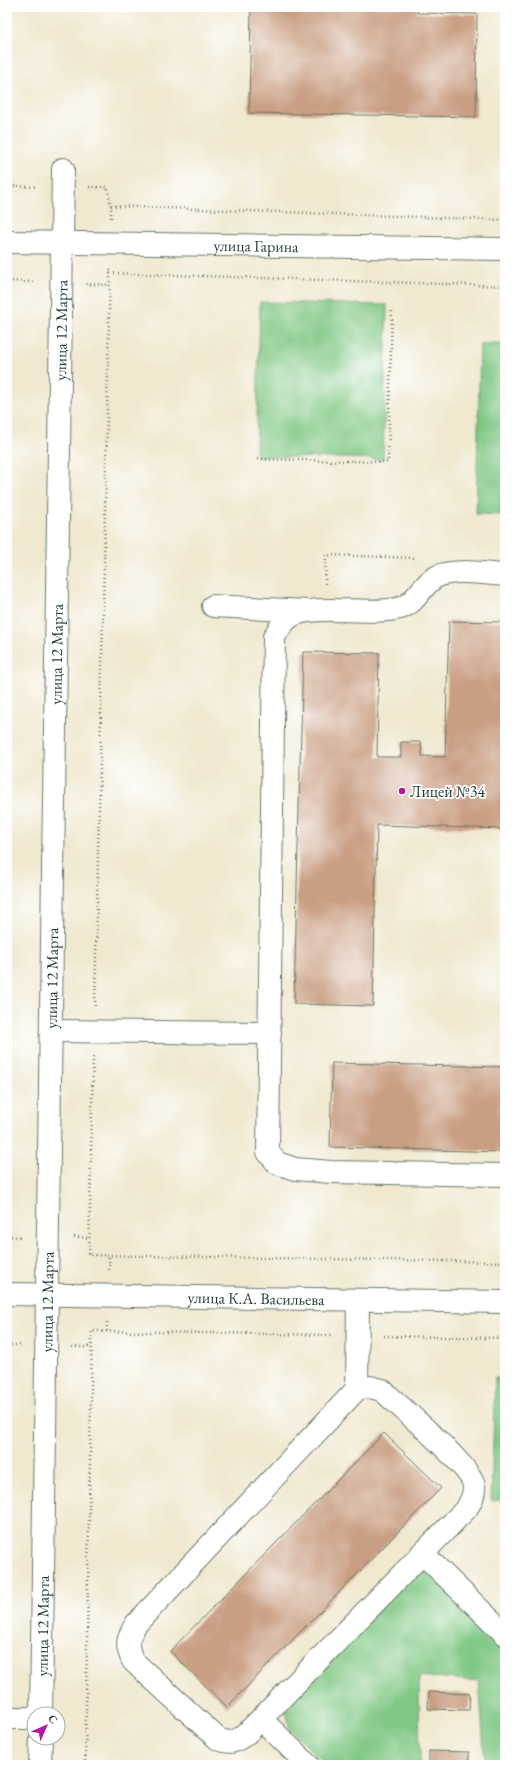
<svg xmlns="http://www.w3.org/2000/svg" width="512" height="1772" viewBox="0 0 512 1772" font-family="'EB Garamond',serif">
<rect width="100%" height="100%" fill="#fff"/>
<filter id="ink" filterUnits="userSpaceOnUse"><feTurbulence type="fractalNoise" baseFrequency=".025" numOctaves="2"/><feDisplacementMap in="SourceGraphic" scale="8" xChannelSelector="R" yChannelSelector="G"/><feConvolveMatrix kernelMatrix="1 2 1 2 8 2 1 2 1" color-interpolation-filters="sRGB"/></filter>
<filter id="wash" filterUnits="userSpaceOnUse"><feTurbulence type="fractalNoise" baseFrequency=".012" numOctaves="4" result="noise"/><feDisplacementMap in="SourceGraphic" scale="16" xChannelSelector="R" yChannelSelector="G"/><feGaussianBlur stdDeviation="0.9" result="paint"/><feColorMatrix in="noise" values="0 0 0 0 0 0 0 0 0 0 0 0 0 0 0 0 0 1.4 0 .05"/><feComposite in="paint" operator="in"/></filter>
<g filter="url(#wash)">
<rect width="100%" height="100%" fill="#f0e8cf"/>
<g fill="#7fc783" stroke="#4f825c">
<path d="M260 302 387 305 383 459 256 456Z"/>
<path d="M480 344H505V515L476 514Z"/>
<path d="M495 1378 505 1379V1500H491Z"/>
<path d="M415 1572 434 1573 505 1643V1765H485L479 1681 419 1676 420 1765H326L290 1729 285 1711 296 1696Z"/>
</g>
<g id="blocks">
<g fill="#c99e82">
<path d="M251 7H417V13L477 14 476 117 249 113Z"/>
<path d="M449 621 505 622V829L377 825 373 1006 294 1004 303 652 379 653 377 757H401V742H421L422 756 445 757Z"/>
<path d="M332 1063 505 1067V1152L330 1147Z"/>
<path d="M384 1433 441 1488 227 1707 170 1651Z"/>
<path d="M429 1692 470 1694 469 1710 428 1709Z"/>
<path d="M429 1751 469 1752V1765H429Z"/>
</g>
</g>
</g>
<g filter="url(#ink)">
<use href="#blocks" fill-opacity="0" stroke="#68796a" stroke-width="1"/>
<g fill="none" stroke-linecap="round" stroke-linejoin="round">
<defs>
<g id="minor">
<path id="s1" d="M7 242 505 249"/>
<path d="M505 575C486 574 452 568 436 577 422 584 416 604 400 608 371 616 313 603 291 616 283 621 279 629 274 637L268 1152 277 1163 295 1169 331 1172 505 1175"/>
<path d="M213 606 306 611"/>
<path d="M51 1031 270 1033"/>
<path id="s2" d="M7 1294 505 1302"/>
<path d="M357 1389 370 1387 382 1390C400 1407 470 1465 474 1485 475 1494 471 1501 467 1508L246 1734C236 1742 230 1744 218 1739L133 1661C125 1645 127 1639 136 1624L357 1389 358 1300"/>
<path d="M422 1553 505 1634"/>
<path id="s3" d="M41 1714 63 169"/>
<path d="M7 1718H34"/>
<path d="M261 1719 308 1765"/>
<path d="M40 1765 41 1738"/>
</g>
</defs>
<use href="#minor" stroke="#68796a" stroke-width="24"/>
<g stroke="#68796a" stroke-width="2.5" stroke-dasharray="1 3" stroke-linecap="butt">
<path d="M89 187H107L111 206"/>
<path d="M8 216V186L38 187"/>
<path d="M111 218V206L505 220"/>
<path d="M110 273 505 286"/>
<path d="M8 281 35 282"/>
<path d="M86 284 110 285"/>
<path d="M7 332 8 267"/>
<path d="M258 459 388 462 392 308"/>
<path d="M325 584 326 555 417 558"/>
<path d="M95 1006 110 269"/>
<path d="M93 1057 89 1255 505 1262"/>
<path d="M7 1236 21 1237"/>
<path d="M74 1237 90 1238"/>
<path d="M109 1270V1254"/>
<path d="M107 1331V1321"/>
<path d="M384 1336 505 1338"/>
<path d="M7 1345H21"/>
<path d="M72 1347H91"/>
<path d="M85 1765 92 1331 333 1335"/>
</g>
<use href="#minor" stroke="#fff" stroke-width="22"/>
</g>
</g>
<circle fill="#b5179e" stroke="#fff" stroke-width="1.5" cx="402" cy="791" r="4"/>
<g text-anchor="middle" stroke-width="3.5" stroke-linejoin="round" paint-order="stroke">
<g font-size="16" fill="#1f3d34" stroke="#fff">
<text dy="6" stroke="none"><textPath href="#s1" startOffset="249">улица Гарина</textPath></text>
<text dy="6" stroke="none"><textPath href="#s3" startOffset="1384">улица 12 Марта</textPath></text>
<text dy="6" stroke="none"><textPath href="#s3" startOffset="1060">улица 12 Марта</textPath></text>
<text dy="6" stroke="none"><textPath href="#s3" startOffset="736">улица 12 Марта</textPath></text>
<text dy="6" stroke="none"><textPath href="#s2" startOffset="249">улица К.А. Васильева</textPath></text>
<text dy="6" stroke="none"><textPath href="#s3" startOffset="412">улица 12 Марта</textPath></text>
<text dy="6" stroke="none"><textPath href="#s3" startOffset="88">улица 12 Марта</textPath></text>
</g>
<g font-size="16" fill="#1f3d34" stroke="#fff" text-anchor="start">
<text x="410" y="797">Лицей №34</text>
</g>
</g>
<rect width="512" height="1772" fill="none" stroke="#fff" stroke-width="24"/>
<g transform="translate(46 1726) rotate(45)"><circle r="19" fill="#ffffff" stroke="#a5b1ae"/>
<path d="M0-3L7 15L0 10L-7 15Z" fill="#b5179e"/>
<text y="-6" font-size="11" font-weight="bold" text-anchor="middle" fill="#1f3d34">С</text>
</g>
</svg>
